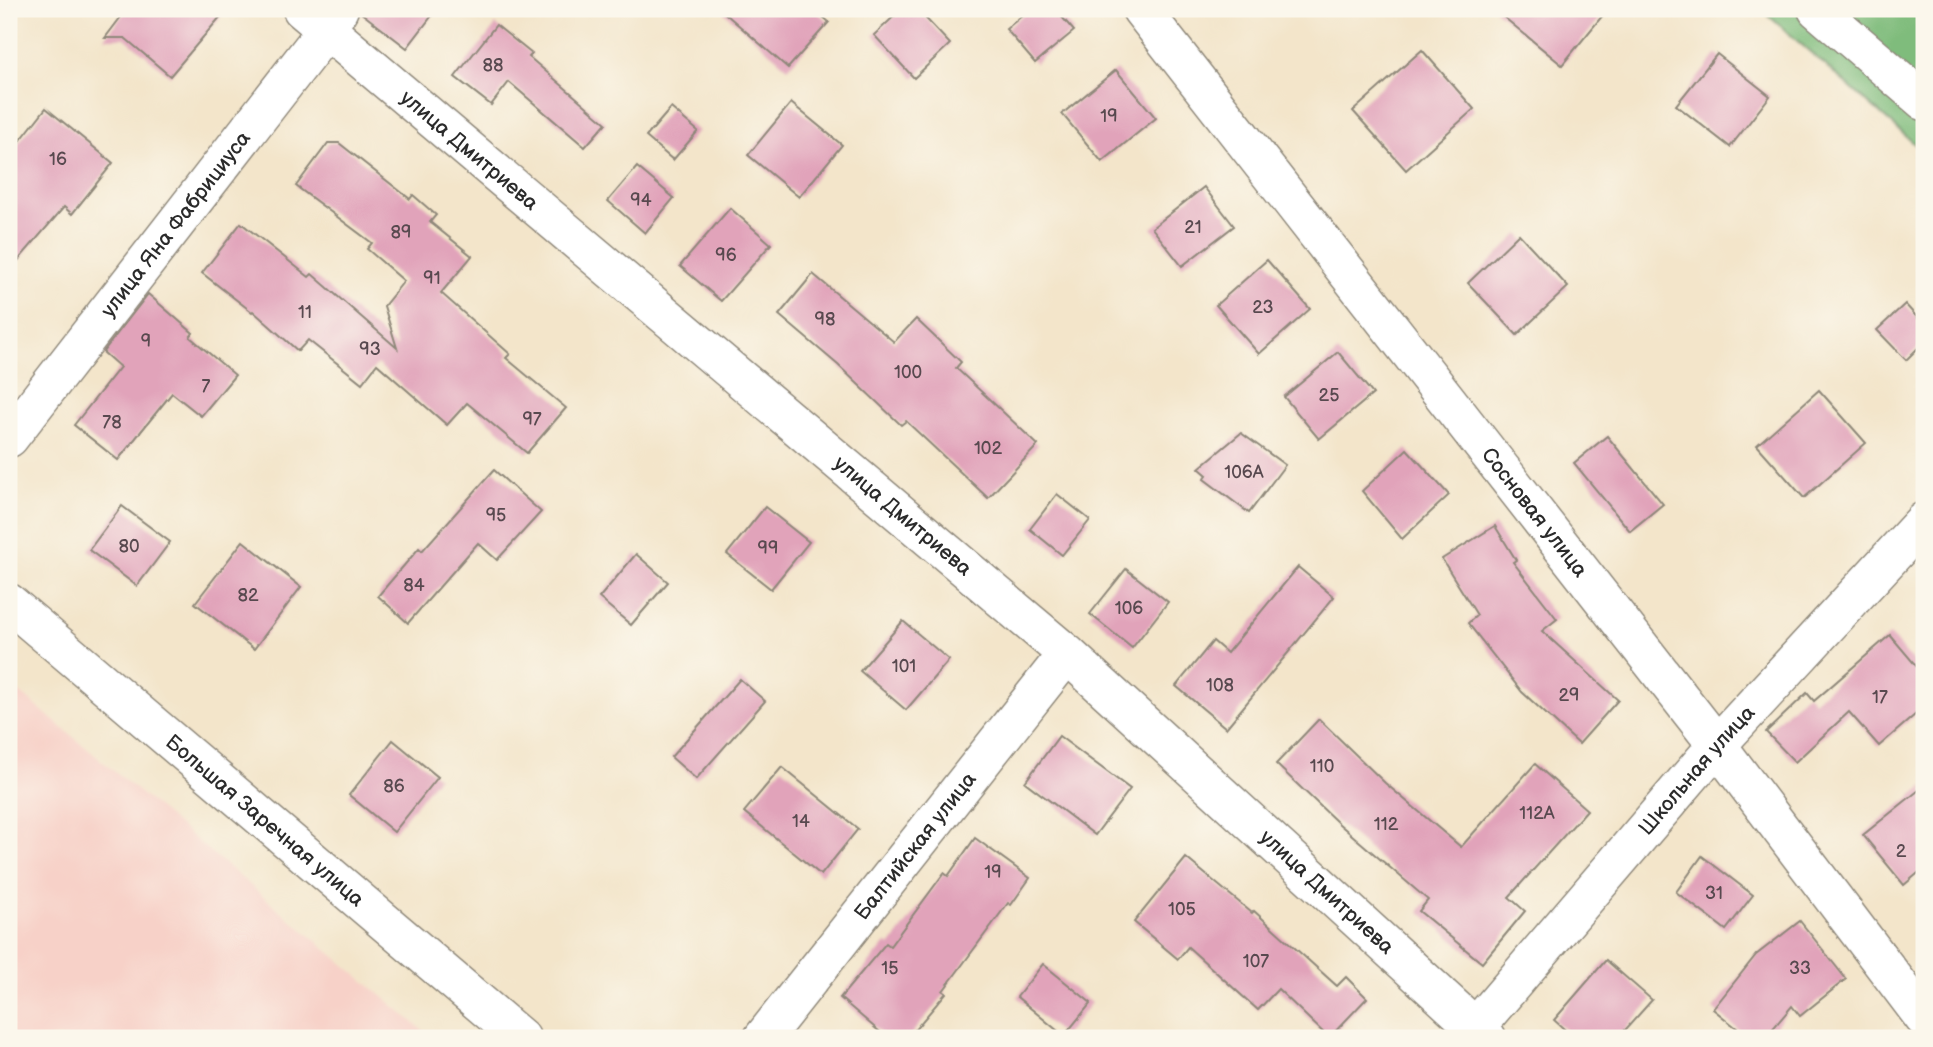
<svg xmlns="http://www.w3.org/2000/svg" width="1933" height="1047" viewBox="0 0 1933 1047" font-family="'Balsamiq Sans',sans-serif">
<rect width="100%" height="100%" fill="#fbf7ec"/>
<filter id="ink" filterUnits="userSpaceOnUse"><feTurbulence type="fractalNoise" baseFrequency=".0143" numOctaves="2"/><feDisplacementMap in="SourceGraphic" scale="14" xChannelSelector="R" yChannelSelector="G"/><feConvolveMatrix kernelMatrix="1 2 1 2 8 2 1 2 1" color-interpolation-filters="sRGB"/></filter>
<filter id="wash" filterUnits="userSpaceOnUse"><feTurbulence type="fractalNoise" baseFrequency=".00686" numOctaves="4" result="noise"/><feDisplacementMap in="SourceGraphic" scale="28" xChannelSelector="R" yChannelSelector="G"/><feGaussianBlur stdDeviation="1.57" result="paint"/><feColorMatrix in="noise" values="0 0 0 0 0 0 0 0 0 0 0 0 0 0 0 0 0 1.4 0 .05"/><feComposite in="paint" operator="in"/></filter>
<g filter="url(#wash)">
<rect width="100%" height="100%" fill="#f3e5ca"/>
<path fill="#f7d1c8" d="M9 683 432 1038H9Z"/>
<path fill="#7fbc7c" stroke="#557454" stroke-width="2" d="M1761 9H1924V152Z"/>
<g id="blocks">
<g fill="#e1a3ba">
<path d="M127 9H227L170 76 125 38H105Z"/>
<path d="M361 9H437L407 48 360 12Z"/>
<path d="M720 9H814L829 22 788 68Z"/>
<path d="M902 9H917L950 44 914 78 874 35Z"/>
<path d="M1030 9H1055L1074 31 1035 63 1006 29Z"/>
<path d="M1494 9H1608L1562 65Z"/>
<path d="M496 25 532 54 529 57 606 123 585 147 509 82 491 105 455 77Z"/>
<path d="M1422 50 1474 109 1406 170 1353 111Z"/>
<path d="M1717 54 1770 96 1730 147 1676 105Z"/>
<path d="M1116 70 1156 118 1102 162 1062 114Z"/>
<path d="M791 103 842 145 799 197 748 155Z"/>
<path d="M46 108 113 163 72 214 64 207 9 271V155Z"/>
<path d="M671 108 698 131 673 160 646 137Z"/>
<path d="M328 143H339L410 199 413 195 436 215 430 222 472 256 441 293 510 354 506 358 566 408 527 453 467 403 447 425 377 364 362 383 308 340 298 351 253 311 252 312 202 273 241 223 309 277 312 274 397 348 384 306 404 281 367 249 372 243 296 186Z"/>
<path d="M637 167 674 198 645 233 608 201Z"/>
<path d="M1204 187 1234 226 1182 266 1152 228Z"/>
<path d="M730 208 771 244 721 301 680 266Z"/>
<path d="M1519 234 1568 287 1517 335 1468 283Z"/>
<path d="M1267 260 1310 309 1259 354 1216 305Z"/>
<path d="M813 274 894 342 916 319 961 362 956 368 1038 445 988 498 906 421 901 425 838 365 779 315Z"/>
<path d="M148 294 193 333 190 337 235 375 201 416 172 393 118 460 74 425 120 367 103 352Z"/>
<path d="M1905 304 1924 325V342L1906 360 1877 330Z"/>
<path d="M1338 352 1373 394 1319 439 1284 397Z"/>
<path d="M1819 390 1866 443 1804 498 1757 445Z"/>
<path d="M1241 433 1285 465 1249 513 1204 479 1207 475 1199 468Z"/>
<path d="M1607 436 1663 504 1630 531 1574 463Z"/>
<path d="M1407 449 1449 495 1402 539 1362 491Z"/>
<path d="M494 470 541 512 497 560 478 543 408 623 378 596 419 548 422 551Z"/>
<path d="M1057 494 1090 520 1062 555 1030 529Z"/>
<path d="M122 506 170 542 137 586 89 550Z"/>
<path d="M765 507 809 542 771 589 727 554Z"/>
<path d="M1495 526 1516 560 1513 562 1557 619 1542 631 1618 700 1579 744 1522 692 1468 623 1477 615 1442 559Z"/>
<path d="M243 541 301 587 254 649 195 603Z"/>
<path d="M636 554 668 582 631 625 599 598Z"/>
<path d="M1298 567 1334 597 1226 728 1176 686 1213 641 1227 653Z"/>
<path d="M1126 569 1168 602 1132 648 1090 614Z"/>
<path d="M903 621 949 660 906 710 860 671Z"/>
<path d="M1890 635 1924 675V707L1879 746 1849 712 1795 762 1766 732 1807 693 1814 701Z"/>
<path d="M740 679 765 701 696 779 671 757Z"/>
<path d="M1319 719 1385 783 1461 847 1535 764 1587 810 1509 897 1525 911 1482 963 1419 911 1428 900 1338 823 1276 764Z"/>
<path d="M1059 736 1130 789 1095 835 1025 782Z"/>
<path d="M393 740 438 777 394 832 349 795Z"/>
<path d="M782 767 858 829 821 875 744 812Z"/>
<path d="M1924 786V868L1904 885 1863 835Z"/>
<path d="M975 838 1030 878 1011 905 1008 903 943 991 946 993 908 1038H887L840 998 886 943 890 946 944 873 948 876Z"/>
<path d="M1702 856 1753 895 1726 930 1676 892Z"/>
<path d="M1186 858 1252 913 1254 911 1337 986 1346 977 1367 998 1329 1038 1278 989 1258 1010 1188 947 1178 959 1134 922Z"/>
<path d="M1800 921 1846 979 1800 1016 1792 1006 1765 1038H1749L1713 1009 1756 955Z"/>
<path d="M1606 960 1652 1000 1618 1038H1574L1554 1020Z"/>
<path d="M1043 964 1091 1003 1064 1036 1017 997Z"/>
</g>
</g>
</g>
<g filter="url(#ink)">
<use href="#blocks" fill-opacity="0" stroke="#8f887a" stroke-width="2"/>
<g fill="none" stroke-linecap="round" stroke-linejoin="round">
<defs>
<g id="minor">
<path id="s1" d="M302 9 1067 654 1487 1038"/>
<path id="s2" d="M1141 9 1717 745 1924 1018"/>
<path d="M1817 9 1924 101"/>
<path id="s3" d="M9 438 327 29 339 9"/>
<path id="s4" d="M9 603 521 1038"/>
<path id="s5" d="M1475 1028 1717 745 1924 521"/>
<path id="s6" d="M763 1038 1067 654"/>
</g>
</defs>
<use href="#minor" stroke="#8f887a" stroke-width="41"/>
<use href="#minor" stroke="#fff" stroke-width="38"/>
</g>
</g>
<g text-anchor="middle" stroke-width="6" stroke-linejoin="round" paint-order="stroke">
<g font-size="18" fill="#58494f">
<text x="493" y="71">88</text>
<text x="1109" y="122">19</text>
<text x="58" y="165">16</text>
<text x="641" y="206">94</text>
<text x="1193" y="233">21</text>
<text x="401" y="238">89</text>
<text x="726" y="261">96</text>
<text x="432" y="284">91</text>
<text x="1263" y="313">23</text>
<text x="305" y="318">11</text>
<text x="825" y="325">98</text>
<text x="146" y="347">9</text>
<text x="370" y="355">93</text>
<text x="908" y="378">100</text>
<text x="206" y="392">7</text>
<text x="1329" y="401">25</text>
<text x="532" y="425">97</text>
<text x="112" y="428">78</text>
<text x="988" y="454">102</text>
<text x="1244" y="478">106А</text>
<text x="496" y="521">95</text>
<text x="129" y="552">80</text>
<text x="768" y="554">99</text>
<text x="414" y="591">84</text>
<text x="248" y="601">82</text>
<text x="1129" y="614">106</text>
<text x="904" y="672">101</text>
<text x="1220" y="691">108</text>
<text x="1569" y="701">29</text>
<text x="1880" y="703">17</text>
<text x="1322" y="772">110</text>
<text x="394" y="792">86</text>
<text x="1537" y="819">112А</text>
<text x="801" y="827">14</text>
<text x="1386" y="830">112</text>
<text x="1901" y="857">2</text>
<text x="993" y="878">19</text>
<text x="1714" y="899">31</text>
<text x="1182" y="915">105</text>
<text x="1256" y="967">107</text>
<text x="890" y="974">15</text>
<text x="1800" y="974">33</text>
</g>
<g font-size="21" fill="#2b2b2b" stroke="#fbf7ec">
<text dy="7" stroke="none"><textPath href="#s1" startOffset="219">улица Дмитриева</textPath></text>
<text dy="7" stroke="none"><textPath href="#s3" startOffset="271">улица Яна Фабрициуса</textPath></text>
<text dy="7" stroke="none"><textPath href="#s2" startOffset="639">Сосновая улица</textPath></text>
<text dy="7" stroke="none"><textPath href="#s1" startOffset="786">улица Дмитриева</textPath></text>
<text dy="7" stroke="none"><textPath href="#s5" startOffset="340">Школьная улица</textPath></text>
<text dy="7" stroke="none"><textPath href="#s4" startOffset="336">Большая Заречная улица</textPath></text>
<text dy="7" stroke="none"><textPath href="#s6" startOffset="245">Балтийская улица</textPath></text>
<text dy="7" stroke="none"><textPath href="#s1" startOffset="1353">улица Дмитриева</textPath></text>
</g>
</g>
<rect width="1933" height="1047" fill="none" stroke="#fbf7ec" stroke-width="35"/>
</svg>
